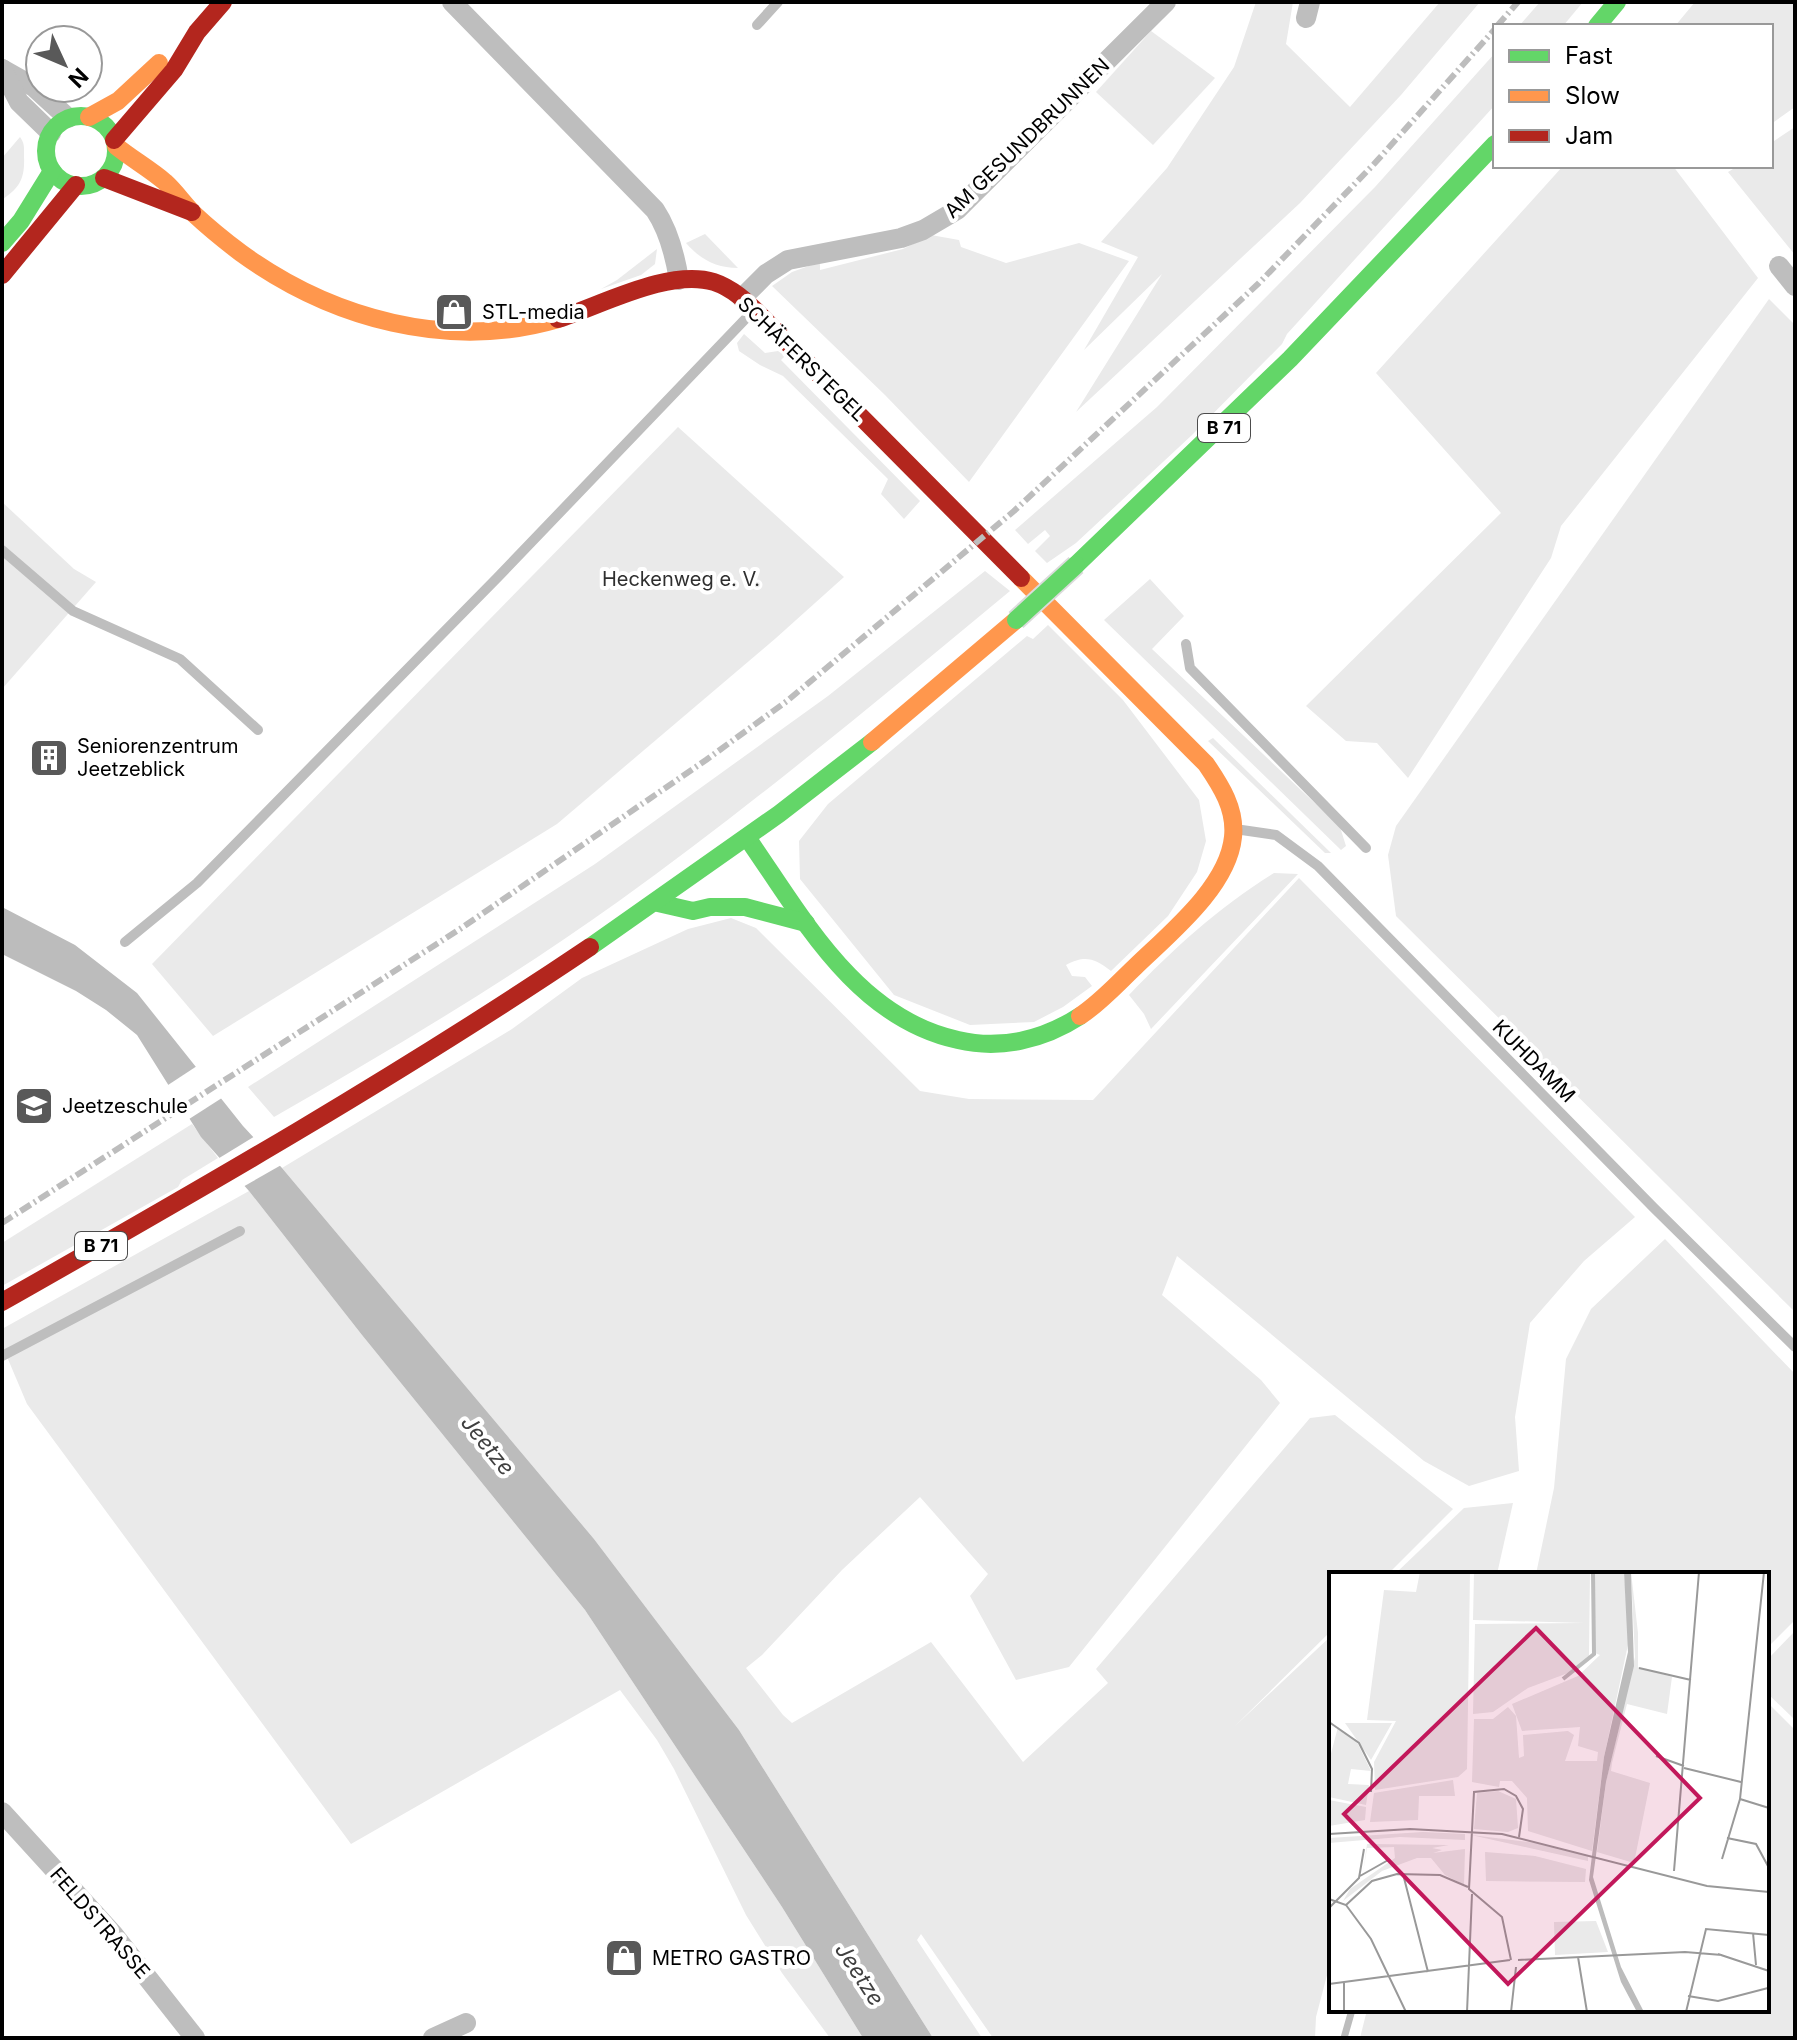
<svg xmlns="http://www.w3.org/2000/svg" width="1797" height="2040" viewBox="0 0 1797 2040" font-family="Inter,sans-serif">
<rect width="100%" height="100%" fill="#fff"/>
<g fill="#eaeaea">
<path d="M1256 2H1293L1286 44 1350 107 1440 2H1480L1401 95 1300 203 1076 412 1162 274 1084 350 1138 257 1101 242 1167 168 1234 67Z"/>
<path d="M1540 2H1583L1563 26H1519Z"/>
<path d="M1695 2H1795V107L1771 124V26H1675Z"/>
<path d="M1151 31 1215 78 1153 145 1096 92Z"/>
<path d="M1495 53V105L1287 334 1282 344 1192 435 1076 543 1047 563 1035 551 1050 536 1045 530 1028 544 1015 530 1157 407 1375 187Z"/>
<path d="M1795 127V255L1728 172 1738 166H1771V143Z"/>
<path d="M20 137C25 144 24 148 24 156 25 179 20 187 2 200V158Z"/>
<path d="M1563 166H1673L1758 278 1561 526 1551 558 1408 778 1377 743 1346 741 1306 706 1501 513 1376 373Z"/>
<path d="M705 234 738 268C716 268 700 259 686 243Z"/>
<path d="M931 235 959 240 961 247 1006 263 1079 243 1129 261 969 482 885 395 772 286 792 272 820 262V270L903 249Z"/>
<path d="M657 249 655 264 641 275 601 289 617 280Z"/>
<path d="M1769 299 1795 325V1312L1396 916 1388 855 1396 826Z"/>
<path d="M744 334 765 353 778 351 785 356 781 360 920 501 904 519 881 494 888 479 783 376 760 365 739 351 737 343Z"/>
<path d="M678 427 844 577 776 638 557 824 213 1036 152 964Z"/>
<path d="M2 502 74 569 96 582 2 689Z"/>
<path d="M985 571 1010 591C882 697 754 804 619 901 509 980 392 1049 274 1117L248 1087 595 864 828 696Z"/>
<path d="M1150 579 1184 616 1152 649 1340 827 1346 846 1341 850 1104 620Z"/>
<path d="M1048 625 1123 700 1199 800 1206 841 1197 872 1168 916 1111 971C1094 958 1085 955 1066 965L1072 976 1085 977 1092 986 1063 1007 1034 1022 970 1025 894 995 800 879 799 841 828 804 1027 636 1033 639Z"/>
<path d="M1213 738 1331 853H1325L1208 741Z"/>
<path d="M1274 873 1298 874 1151 1029 1144 1014 1129 995C1174 948 1218 908 1274 873Z"/>
<path d="M1299 878 1635 1217 1584 1261 1530 1323 1515 1417 1519 1471 1469 1486 1424 1461 1177 1256 1162 1295 1261 1380 1280 1403 1069 1667 1016 1680 970 1596 988 1574 920 1497 842 1570 762 1655 746 1668 783 1715 792 1723 931 1642 1023 1762 1108 1683 1096 1669 1310 1418 1335 1415 1453 1509 1388 1574H1331V1631L1234 1727 1331 1636V1960L1316 2017 1315 2038H993L921 1934 917 1940 982 2038H933L739 1730 594 1539 282 1168 512 1029 582 978 688 929 731 918 756 928 920 1091 969 1099 1093 1100Z"/>
<path d="M192 1124 218 1158 182 1180 178 1187 2 1286V1243Z"/>
<path d="M249 1191 362 1335 585 1610 782 1907 863 2038H830L782 1973 746 1915 674 1769 657 1740 620 1690 351 1844 27 1404 2 1345V1329Z"/>
<path d="M1665 1239 1795 1374V1620L1767 1648V1574H1536L1554 1488 1566 1359 1591 1309Z"/>
<path d="M1513 1503 1497 1574H1395L1464 1508Z"/>
<path d="M1795 1631V1720L1767 1693V1660Z"/>
<path d="M1767 1702 1795 1730V2038H1360L1367 2010H1767Z"/>
</g>
<path fill="#bcbcbc" d="M2 907 75 945 137 993 243 1126 282 1168 594 1539 739 1730 933 2038H863L782 1907 585 1610 362 1335 249 1191 201 1137 137 1035 106 1010 76 991 2 954Z"/>
<g fill="#fff">
<path d="M200 1064 225 1096 186 1121 165 1087Z"/>
<path d="M257 1135 283 1164 241 1188 216 1160Z"/>
</g>
<g fill="none" stroke-linecap="round" stroke-linejoin="round">
<path stroke="#bcbcbc" stroke-width="7" d="M1344 2038 1352 2010"/>
<g stroke="#bebebe" stroke-width="10">
<path d="M757 25 778 2"/>
<path d="M2 550 73 611 180 659 258 730"/>
<path d="M1186 644 1190 668 1366 848"/>
<path d="M1235 829 1276 835 1318 866 1654 1208 1795 1347"/>
<path d="M125 942 197 883 497 578 753 311"/>
<path d="M2 1356 240 1231"/>
</g>
<g stroke="#bebebe" stroke-width="20">
<path d="M452 2 655 210C669 231 675 255 679 280"/>
<path d="M1306 18 1310 2"/>
<path d="M2 69 34 87 68 118"/>
<path d="M2 69 19 102 51 133"/>
<path d="M1779 266 1795 286"/>
<path d="M742 298 766 274 788 260 901 238 923 230 957 210 972 195 1166 2"/>
<path d="M2 1812 113 1934 195 2038"/>
<path d="M433 2038 466 2023"/>
</g>
<g stroke="#63d668" stroke-width="18">
<path d="M1597 26 1617 2"/>
<circle cx="81" cy="151" r="35"/>
<path d="M2 243 21 221 52 171"/>
<path d="M1076 565 1290 359 1495 144"/>
<path d="M748 839C803 918 856 1018 958 1040 1000 1050 1043 1040 1080 1016"/>
<path d="M658 903 693 911 710 907H745L806 923"/>
<path d="M590 947 779 814 872 742"/>
</g>
<g stroke="#ff974d" stroke-width="18">
<path d="M89 117 118 101 159 63"/>
<path d="M116 146C132 159 150 169 165 182 176 192 184 204 194 214 209 228 225 241 241 253 332 319 449 351 558 319"/>
<path d="M1021 578 1206 764C1221 786 1236 809 1233 837 1228 887 1169 934 1135 967 1117 984 1100 1003 1080 1016"/>
<path d="M872 742 1016 620"/>
</g>
<g stroke="#b3261e" stroke-width="18">
<path d="M114 140 174 70 197 32 223 2"/>
<path d="M104 178 192 212"/>
<path d="M2 275 76 185"/>
<path d="M558 319C602 305 669 268 714 282 732 288 746 301 759 314L1021 578"/>
<path d="M2 1302C201 1189 400 1075 590 947"/>
</g>
<g stroke="#bdbdbd" stroke-width="6" stroke-dasharray="12 4 2 4" stroke-linecap="butt">
<path d="M1497 26 1518 2"/>
<path d="M2 1223 460 929 706 760 787 701 1014 511 1259 283 1374 164 1495 29"/>
</g>
<defs>
<path id="fast-bridge" d="M1016 620 1076 565"/>
</defs>
<use href="#fast-bridge" stroke="#dbdbdb" stroke-width="22" stroke-linecap="butt"/>
<use href="#fast-bridge" stroke="#63d668" stroke-width="18"/>
</g>
<defs>
<symbol id="shop-square" viewBox="-11 -11 22 22"><rect x="-9" y="-9" width="18" height="18" rx="4" fill="#595959" stroke="#fff"/><path d="M-5-2.5h2.3a2.7 3.5 0 0 1 5.4 0H5L5.5 6h-11ZM-1.5-2.5h3a1.5 2.3 0 0 0-3 0Z" fill="#fff"/></symbol>
<symbol id="building-square" viewBox="-11 -11 22 22"><rect x="-9" y="-9" width="18" height="18" rx="4" fill="#595959" stroke="#fff"/><path d="M-4-6H4V6H1V3H-1V6H-4ZM-2.5-4.3h1.7v1.8h-1.7ZM.8-4.3h1.7v1.8H.8ZM-2.5-1h1.7V.8h-1.7ZM.8-1h1.7V.8H.8Z" fill="#fff"/></symbol>
<symbol id="school-square" viewBox="-11 -11 22 22"><rect x="-9" y="-9" width="18" height="18" rx="4" fill="#595959" stroke="#fff"/><path d="M0-5L7-2L0 1L-7-2ZM-4 1L0 2.5L4 1V4Q0 6-4 4Z" fill="#fff"/></symbol>
</defs>
<g fill-rule="evenodd">
<use href="#shop-square" x="432" y="290" width="44" height="44"/>
<use href="#building-square" x="27" y="736" width="44" height="44"/>
<use href="#school-square" x="12" y="1084" width="44" height="44"/>
<use href="#shop-square" x="602" y="1936" width="44" height="44"/>
</g>
<g text-anchor="middle" stroke-width="8" stroke-linejoin="round" paint-order="stroke">
<g fill="#fff" stroke="#4c4c4c" stroke-width="2">
<rect x="1198" y="414" width="52" height="28" rx="6"/>
<rect x="75" y="1232" width="52" height="28" rx="6"/>
</g>
<g font-size="18" font-weight="bold" fill="#000">
<text x="1224" y="434">B 71</text>
<text x="101" y="1252">B 71</text>
</g>
<g font-size="20" fill="#000" stroke="#fff">
<text transform="translate(1027 138) rotate(-44)" y="7">AM GESUNDBRUNNEN</text>
<text transform="translate(802 359) rotate(44)" y="7">SCHÄFERSTEGEL</text>
<text transform="translate(1534 1061) rotate(45)" y="7">KUHDAMM</text>
<text transform="translate(100 1923) rotate(49)" y="7">FELDSTRASSE</text>
</g>
<g font-size="20" fill="#000" stroke="#fff" text-anchor="start">
<text x="482" y="319">STL-media</text>
<text x="77" y="753">Seniorenzentrum<tspan x="77" dy="23">Jeetzeblick</tspan></text>
<text x="62" y="1113">Jeetzeschule</text>
<text x="652" y="1965">METRO GASTRO</text>
</g>
<g font-size="20" fill="#2f2f2f" stroke="#fff">
<text x="681" y="586">Heckenweg e. V.</text>
</g>
<g font-size="22" font-style="italic" fill="#404040" stroke="#fff">
<text transform="translate(488 1445) rotate(51)" y="8">Jeetze</text>
<text transform="translate(860 1974) rotate(57)" y="8">Jeetze</text>
</g>
</g>
<g transform="translate(1329 1572)">
<rect width="440" height="440" fill="#fff"/>
<path d="M91 0H141L138 197 129 205 46 218 45 190 67 149 38 148 55 18 87 20ZM145 0H261L260 85 247 98 199 116 164 140 144 142 146 52 256 51 144 48ZM265 0H295L300 68 275 185 263 279 199 259 198 226 183 209H171L170 215 143 210 145 147H164L179 135 187 144 190 186 195 184 194 163 239 159 245 163 236 189H268L269 180 249 174 251 155 193 159 183 132 249 104 271 83 266 81ZM302 0 309 61V95L343 105 338 142 298 132 283 191 282 199 321 211 305 291 268 280 277 210 306 85ZM16 151H63L42 188ZM9 155 29 172 42 199 22 197 19 212 40 213 37 233 0 225V189ZM124 208 126 224H90L89 248 41 250 45 221ZM169 219 187 227 189 256 179 260 145 257 148 221ZM0 228 37 235 36 248 0 254ZM94 260 136 262V268L71 265 0 271V266ZM142 263 207 271 259 284V289ZM38 272 120 273 103 276 113 278 104 281 136 277 135 313 116 303 102 286H88L53 299 14 329 21 317 66 286 65 275 38 276 34 301ZM156 280 206 284 257 297 256 310 157 309ZM267 349 279 380 226 383 225 350Z" fill="#eaeaea"/>
<path d="M295 0H302L305 94 277 210 264 305 292 395 315 440H308L292 410 260 308 275 185 299 80Z" fill="#bcbcbc"/>
<path fill="none" stroke="#bcbcbc" stroke-width="4" d="M234 107 265 82 264 0"/>
<path fill="none" stroke="#999" stroke-width="2" d="M310 96 362 108M0 150 30 171 43 197 42 220M327 184 355 194M355 196 412 210M411 227 440 236M0 262 81 257 173 262 378 314 440 320M398 266 427 272 440 296M393 287 411 227 435 0M345 299 370 0M74 302 99 400M31 304 61 287M0 327 17 333 42 367 77 440M17 333 43 309 68 302 111 303 139 315M0 336 30 306 35 277M424 361 427 393M389 382 440 399M249 385 258 440M182 388 173 345 140 317 145 220 175 217 187 224 194 237 190 265M189 388 356 380 393 383M15 411V440M0 412 181 388M359 424 389 429 439 416M138 440 143 322M182 440 187 395M357 440 377 357 440 363"/>
<path fill="#c2185b" fill-opacity="0.15" stroke="#c2185b" stroke-width="4" d="M207 56 371 226 179 412 15 242Z"/>
<rect width="440" height="440" fill="none" stroke="#000" stroke-width="4"/>
</g>
<rect width="1797" height="2040" fill="none" stroke="#000000" stroke-width="8"/>
<rect x="1493" y="24" width="280" height="144" fill="#ffffff" stroke="#999999" stroke-width="2"/>
<rect x="1509" y="50" width="40" height="12" fill="#63d668" stroke="#999999" stroke-width="2"/>
<text x="1565" y="64" font-size="24" fill="#000000">Fast</text>
<rect x="1509" y="90" width="40" height="12" fill="#ff974d" stroke="#999999" stroke-width="2"/>
<text x="1565" y="104" font-size="24" fill="#000000">Slow</text>
<rect x="1509" y="130" width="40" height="12" fill="#b3261e" stroke="#999999" stroke-width="2"/>
<text x="1565" y="144" font-size="24" fill="#000000">Jam</text>
<g transform="translate(64 64) rotate(134)"><circle r="38" fill="#ffffff" stroke="#999999" stroke-width="2"/>
<path d="M0-6L14 30L0 20L-14 30Z" fill="#595959"/>
<text y="-12" font-size="22" font-weight="bold" text-anchor="middle" fill="#000000">N</text>
</g>
</svg>
